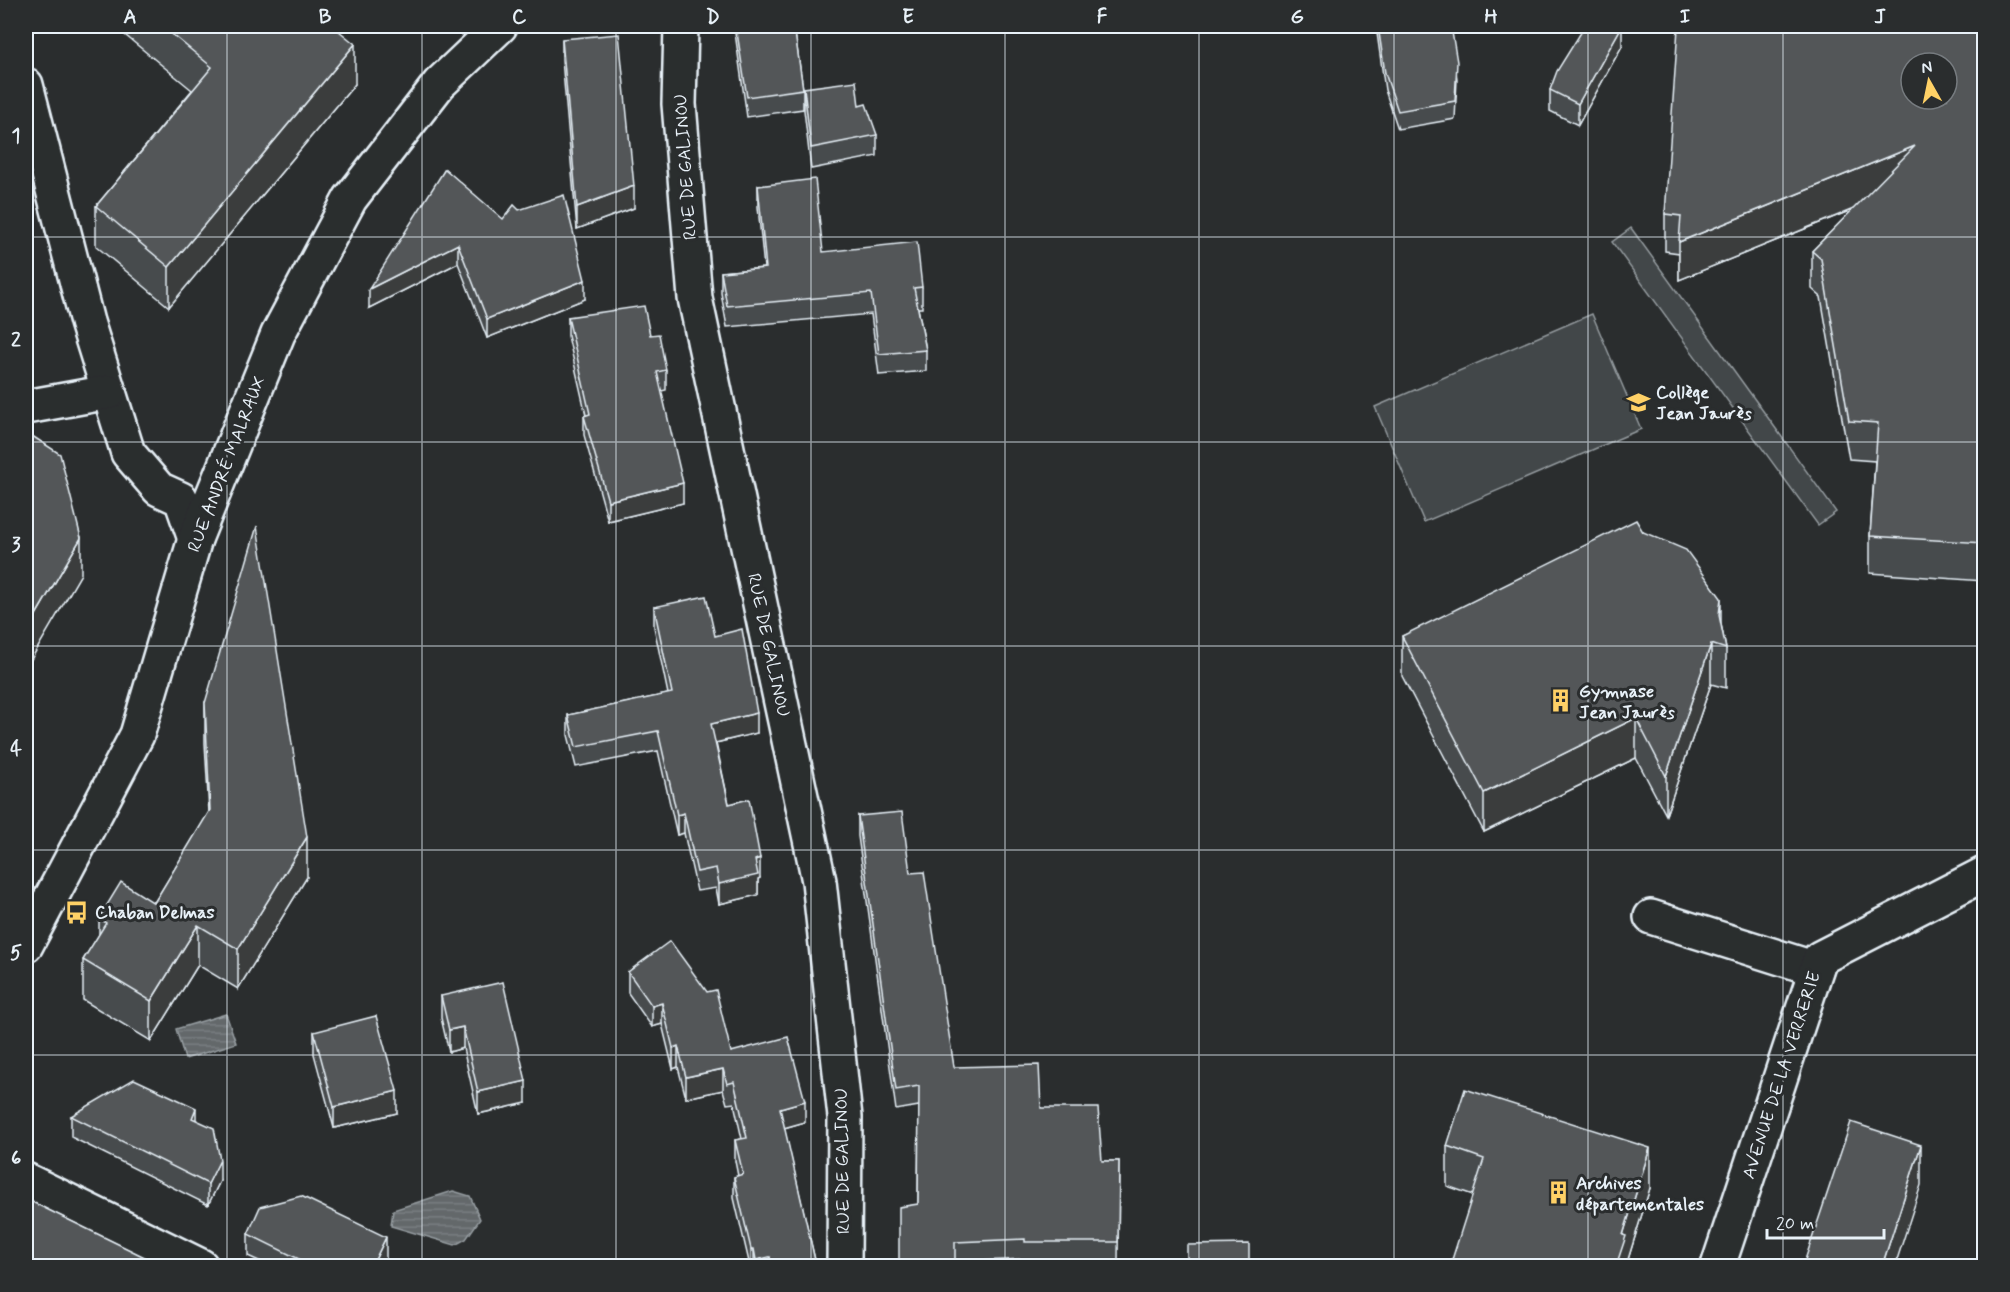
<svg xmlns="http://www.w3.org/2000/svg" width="2010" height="1292" viewBox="0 0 2010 1292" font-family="Mynerve,sans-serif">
<defs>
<pattern id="water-rules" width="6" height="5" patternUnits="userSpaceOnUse" patternTransform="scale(1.5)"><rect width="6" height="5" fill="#63686b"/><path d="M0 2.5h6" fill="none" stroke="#797e81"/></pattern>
</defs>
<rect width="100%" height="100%" fill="#2a2d2e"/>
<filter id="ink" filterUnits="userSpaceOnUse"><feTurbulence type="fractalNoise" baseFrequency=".0167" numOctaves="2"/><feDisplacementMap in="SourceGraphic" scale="12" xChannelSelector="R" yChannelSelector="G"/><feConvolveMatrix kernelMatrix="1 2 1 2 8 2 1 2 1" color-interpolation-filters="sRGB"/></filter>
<g filter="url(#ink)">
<g fill="#424648" stroke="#959ca0" stroke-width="1.5">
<path d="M1631 228 1836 512 1818 525 1612 242Z"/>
<path d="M1592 314 1641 429 1424 522 1375 407Z"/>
</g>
<g fill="url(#water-rules)" stroke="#989fa3" stroke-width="1.5">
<path d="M226 1014 236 1043 185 1059 176 1029Z"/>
<path d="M453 1191 470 1196 480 1219 466 1239 455 1245 391 1226 393 1210Z"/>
</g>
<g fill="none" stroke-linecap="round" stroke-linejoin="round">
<defs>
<g id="minor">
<path d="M681 26 679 104 695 298 819 881 845 1117 844 1266"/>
<path d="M26 85 87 322 128 453 159 489 181 499 195 539"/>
<path d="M26 407 109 392"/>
<path d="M1651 917 1816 969"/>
<path d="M26 945 137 735 195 539 278 334 350 199 439 84 500 26"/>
<path d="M1718 1266 1820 958 1984 874"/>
</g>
<path id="major" d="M26 1180 201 1266"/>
</defs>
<use href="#minor" stroke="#e8f1f8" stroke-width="38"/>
<use href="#major" stroke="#e8f1f8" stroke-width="38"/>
<use href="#minor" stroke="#2a2d2e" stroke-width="33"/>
<use href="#major" stroke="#2a2d2e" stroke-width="33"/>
</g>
<g fill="#474b4d" stroke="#e8f1f8" stroke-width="1.5">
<path d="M114 26H333L355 84 169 307 96 246V206L192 90Z"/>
<path d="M734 26H794L803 89V109L747 117Z"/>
<path d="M1376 26H1451L1457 80 1455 119 1398 129 1385 90Z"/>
<path d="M1984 26V581L1870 573V536L1875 461 1849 459 1821 297 1812 289V251L1854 209 1679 280V253L1665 251V214L1695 29 1745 31Z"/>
<path d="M562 39 634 208 577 229 562 60Z"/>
<path d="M1622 46 1578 125 1550 111V90Z"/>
<path d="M804 88 859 106 877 135V156L811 169 804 110Z"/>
<path d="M445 169 585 299 487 338 458 263 369 308Z"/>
<path d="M758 186 823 252 922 287V308H918L926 350V371L879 375 871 314 727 327 721 293V272L764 268 758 207Z"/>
<path d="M568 317 650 335 666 370V390L661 391 683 503 608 521 584 435V416L586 415 568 336Z"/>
<path d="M1643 532 1721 624 1726 649V688L1711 684 1666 815 1636 758 1484 832 1402 676V636Z"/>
<path d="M654 607 715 636 757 733 716 743 729 804 760 878 758 879V895L719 904 716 888 697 891 684 833 677 835 658 751 576 767 568 735V715L668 694 654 627Z"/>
<path d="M205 703 307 877 238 989 198 965 151 1041 83 1000V960L99 935V918L154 903 209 813 205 743Z"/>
<path d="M858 816 910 873 954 1067 1041 1108 1102 1161H1119L1118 1262H1025V1259L955 1262 918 1204 919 1106 896 1110 858 836Z"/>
<path d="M628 972 731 1052 805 1122 784 1128 815 1260V1266H750L734 1198V1177L738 1176 735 1161V1140L742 1139 734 1103 727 1104 723 1090 686 1098 678 1067 673 1069 662 1024 652 1027 628 993Z"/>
<path d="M441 996 526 1103 478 1114 463 1048 449 1052 441 1018Z"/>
<path d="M314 1032 397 1113 334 1128 314 1054Z"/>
<path d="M71 1116 196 1120 220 1181 208 1205 71 1137Z"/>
<path d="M1447 1146 1650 1188 1626 1266 1473 1195 1447 1186Z"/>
<path d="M248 1234 386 1258 382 1266H270L248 1256Z"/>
</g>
<g fill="#3a3d3e" stroke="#e8f1f8" stroke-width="1.5">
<path d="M1622 26V46L1578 125V104Z"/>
<path d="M355 44V84L169 307V267Z"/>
<path d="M1915 146V184L1679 280V242Z"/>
<path d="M634 186V208L577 229V207Z"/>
<path d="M458 244V263L369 308V289Z"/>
<path d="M585 280V299L487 338V319Z"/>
<path d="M683 483V503L608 521V501Z"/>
<path d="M81 538V574L26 668V632Z"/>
<path d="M1721 598V638L1719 615Z"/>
<path d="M1711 644V684L1666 815V776Z"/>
<path d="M757 713V733L711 744V724Z"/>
<path d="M1636 718V758L1484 832V793Z"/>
<path d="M684 813V833L677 835V815Z"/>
<path d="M307 837V877L238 989V949Z"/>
<path d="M760 858V878L758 879V895L719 904V884L755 860Z"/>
<path d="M198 925V965L151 1041V1001Z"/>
<path d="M662 1003V1024L652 1027V1006Z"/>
<path d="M463 1027V1048L449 1052V1030Z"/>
<path d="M678 1046V1067L673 1069V1048Z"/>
<path d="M723 1069V1090L686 1098V1077Z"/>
<path d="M526 1081V1103L478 1114V1092Z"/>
<path d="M397 1091V1113L334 1128V1107Z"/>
<path d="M805 1101V1122L780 1129V1108Z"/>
<path d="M196 1108V1129L192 1118Z"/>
<path d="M1921 1145V1185L1895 1266H1882Z"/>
<path d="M1650 1148V1188L1626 1266H1616L1623 1235Z"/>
<path d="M220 1160V1181L208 1205V1184Z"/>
<path d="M386 1237V1258L382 1266H372Z"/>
<rect x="751" y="1249" width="3" height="17"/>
<path d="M770 1257V1266H756V1260Z"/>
</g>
<g fill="#535759" stroke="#e8f1f8" stroke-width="1.5" fill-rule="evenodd">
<path d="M162 26H333L355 44 169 267 96 206 212 67Z"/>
<path d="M736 26H794L803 89 747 97Z"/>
<path d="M1378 26H1451L1457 62 1455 101 1398 111 1385 73Z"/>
<path d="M1585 26H1622L1578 104 1550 90 1557 71Z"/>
<path d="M1695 26H1736L1745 31 1746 26H1984V543L1870 536 1878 423 1849 421 1821 259 1812 251 1915 146 1679 242 1681 216 1665 214 1678 28 1695 29ZM1911 63H1947V99H1911Z"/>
<path d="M619 34 634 186 577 207 562 39Z"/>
<path d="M856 81 859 106 866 104 877 135 811 148 804 88Z"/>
<path d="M445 169 503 219 514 205 519 210 564 195 585 280 487 319 458 244 369 289Z"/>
<path d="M815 179 823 252 917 242 922 287 914 288 926 350 879 354 871 293 727 306 721 272 766 268 758 186Z"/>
<path d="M644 306 650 335 659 334 666 370 657 372 683 483 608 501 584 416 590 414 568 317Z"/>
<path d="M26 432 60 454 81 538 26 632Z"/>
<path d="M1636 520 1643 532 1686 550 1721 598 1719 615 1726 649 1711 644 1666 776 1636 718 1484 793 1402 636Z"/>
<path d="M257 526 307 837 238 949 198 925 151 1001 83 960 106 923 99 918 121 882 154 903 210 810 205 703Z"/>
<path d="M706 596 715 636 742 629 757 713 711 724 729 804 749 799 760 858 755 860 758 875 719 884 716 868 697 872 684 813 677 815 658 731 576 747 568 715 672 693 654 607Z"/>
<path d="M902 812 910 873 924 872 954 1067 1039 1065 1041 1108H1098L1102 1161H1119L1118 1242H1025V1239L955 1242V1266H899V1207L918 1204 919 1086 896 1090 858 816Z"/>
<path d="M670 941 707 992 716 990 731 1052 788 1037 805 1101 780 1108 815 1260 809 1261 810 1266H772L770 1257 756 1260 754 1249H751L734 1177 743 1174 735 1140 747 1138 734 1082 727 1084 723 1069 686 1077 678 1046 673 1048 662 1003 652 1006 628 972Z"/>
<path d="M503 982 526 1081 478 1092 463 1027 449 1030 441 996Z"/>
<path d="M376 1016 397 1091 334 1107 314 1032Z"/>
<path d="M134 1079 196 1108 192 1118 214 1128 220 1160 208 1184 71 1116Z"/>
<path d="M1465 1089 1650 1148 1623 1235 1626 1236 1616 1266H1450L1484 1159 1447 1146Z"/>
<path d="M1851 1122 1921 1145 1882 1266H1803Z"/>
<path d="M301 1196 386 1237 372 1266H313L248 1234 260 1207Z"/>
<path d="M26 1199 163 1266H26Z"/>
<path d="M1249 1244V1266H1187V1245Z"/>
</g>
</g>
<path fill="none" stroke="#e8f1f8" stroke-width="1.5" stroke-opacity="0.55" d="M227 26V1266M422 26V1266M616 26V1266M811 26V1266M1005 26V1266M1199 26V1266M1394 26V1266M1588 26V1266M1783 26V1266M26 237H1984M26 442H1984M26 646H1984M26 850H1984M26 1055H1984"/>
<defs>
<symbol id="school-bare" viewBox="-9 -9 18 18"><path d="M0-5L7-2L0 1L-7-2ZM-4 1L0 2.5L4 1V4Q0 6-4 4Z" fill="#ffd166" stroke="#2a2d2e" stroke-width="2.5" paint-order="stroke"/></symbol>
<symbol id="building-bare" viewBox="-9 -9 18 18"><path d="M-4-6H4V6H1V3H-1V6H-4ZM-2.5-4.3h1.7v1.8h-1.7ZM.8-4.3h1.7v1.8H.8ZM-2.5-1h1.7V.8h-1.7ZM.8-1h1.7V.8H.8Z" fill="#ffd166" stroke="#2a2d2e" stroke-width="2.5" paint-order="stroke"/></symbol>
<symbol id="bus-bare" viewBox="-9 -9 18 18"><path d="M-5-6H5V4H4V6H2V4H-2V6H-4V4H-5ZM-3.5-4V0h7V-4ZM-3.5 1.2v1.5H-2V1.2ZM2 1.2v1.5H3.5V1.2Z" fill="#ffd166" stroke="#2a2d2e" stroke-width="2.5" paint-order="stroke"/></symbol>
</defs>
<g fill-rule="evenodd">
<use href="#school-bare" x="1622" y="386" width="33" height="33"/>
<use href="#building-bare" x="1544" y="684" width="33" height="33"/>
<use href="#bus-bare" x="60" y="896" width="33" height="33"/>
<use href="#building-bare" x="1542" y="1176" width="33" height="33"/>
</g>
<g text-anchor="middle" stroke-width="6" stroke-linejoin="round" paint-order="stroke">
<g font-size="18" fill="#e8f1f8" stroke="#2a2d2e">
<text transform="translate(685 167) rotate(-94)" y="6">RUE DE GALINOU</text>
<text transform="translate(226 464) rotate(-69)" y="6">RUE ANDRÉ MALRAUX</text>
<text transform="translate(769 645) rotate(78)" y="6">RUE DE GALINOU</text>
<text transform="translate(1781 1075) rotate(-72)" y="6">AVENUE DE LA VERRERIE</text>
<text transform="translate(842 1161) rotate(-91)" y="6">RUE DE GALINOU</text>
</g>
<g font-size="18" font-weight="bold" fill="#e8f1f8" stroke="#2a2d2e" text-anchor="start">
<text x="1656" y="398">Collège<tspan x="1656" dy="21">Jean Jaurès</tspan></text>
<text x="1579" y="697">Gymnase<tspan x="1579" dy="21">Jean Jaurès</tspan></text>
<text x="95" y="918">Chaban Delmas</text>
<text x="1576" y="1189">Archives<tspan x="1576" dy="21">départementales</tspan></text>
</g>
</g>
<rect width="2010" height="1292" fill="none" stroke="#2a2d2e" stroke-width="66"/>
<g transform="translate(1929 81) rotate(351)"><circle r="28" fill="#2a2d2e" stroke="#767b7f" stroke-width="1.5"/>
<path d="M0-4.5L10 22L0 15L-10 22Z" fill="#ffd166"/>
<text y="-9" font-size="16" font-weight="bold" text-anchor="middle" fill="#e8f1f8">N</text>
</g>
<path d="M1767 1229v9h117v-9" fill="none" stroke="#e8f1f8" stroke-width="3"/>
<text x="1776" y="1229" font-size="18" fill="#e8f1f8" stroke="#2a2d2e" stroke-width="4.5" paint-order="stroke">20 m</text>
<rect x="33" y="33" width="1944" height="1226" fill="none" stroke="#e8f1f8" stroke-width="2"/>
<g font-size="20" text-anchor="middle" font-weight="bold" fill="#e8f1f8">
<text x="130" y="23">A</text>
<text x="325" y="23">B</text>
<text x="519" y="23">C</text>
<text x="713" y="23">D</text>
<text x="908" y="23">E</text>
<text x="1102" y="23">F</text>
<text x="1297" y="23">G</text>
<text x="1491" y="23">H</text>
<text x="1685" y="23">I</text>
<text x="1880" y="23">J</text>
<text x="16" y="142">1</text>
<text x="16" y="346">2</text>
<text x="16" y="551">3</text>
<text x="16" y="755">4</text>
<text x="16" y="959">5</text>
<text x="16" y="1164">6</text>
</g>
</svg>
